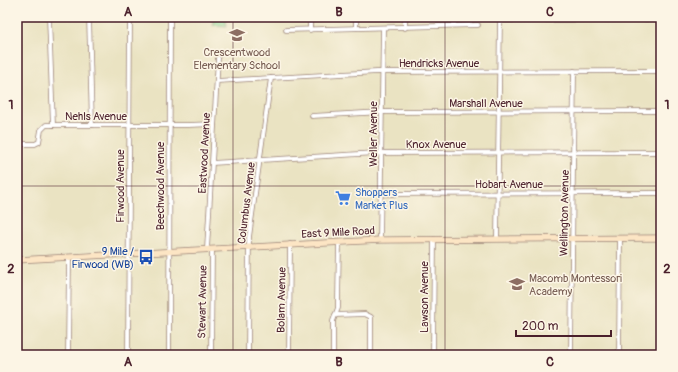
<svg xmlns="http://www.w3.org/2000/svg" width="678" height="372" viewBox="0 0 678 372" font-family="Pangolin,sans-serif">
<rect width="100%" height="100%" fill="#fcf5e5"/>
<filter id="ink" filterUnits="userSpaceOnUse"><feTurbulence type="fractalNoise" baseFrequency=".025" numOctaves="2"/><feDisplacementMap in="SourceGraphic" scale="8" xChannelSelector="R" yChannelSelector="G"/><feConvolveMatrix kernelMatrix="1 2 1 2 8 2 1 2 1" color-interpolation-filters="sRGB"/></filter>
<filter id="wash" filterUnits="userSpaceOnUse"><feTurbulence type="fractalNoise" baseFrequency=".012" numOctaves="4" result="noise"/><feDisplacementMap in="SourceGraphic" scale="16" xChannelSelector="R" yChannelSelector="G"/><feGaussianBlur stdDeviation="0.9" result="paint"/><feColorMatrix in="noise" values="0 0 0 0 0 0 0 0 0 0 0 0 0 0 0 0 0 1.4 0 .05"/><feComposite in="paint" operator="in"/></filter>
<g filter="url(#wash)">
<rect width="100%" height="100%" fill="#eae3c2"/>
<path fill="#92dc98" stroke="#6e7e62" d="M213 17H225L227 26 213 25Z"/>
</g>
<g filter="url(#ink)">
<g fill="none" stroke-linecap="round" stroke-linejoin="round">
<defs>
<g id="minor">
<path d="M49 17 53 125"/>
<path d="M89 17 92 125"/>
<path d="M500 20 661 19"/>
<path d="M454 25V17"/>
<path d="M356 28V17"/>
<path d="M405 28V17"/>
<path d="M286 30 478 25"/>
<path d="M310 30V17"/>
<path d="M217 81 377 72 661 71"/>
<path d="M312 116 382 112 661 111"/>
<path d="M17 144H35L39 142 41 130 46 125H188L214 124"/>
<path d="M212 163 376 153 661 152"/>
<path d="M382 194 661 193"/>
<path d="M497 238 500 17"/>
<path d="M380 240 383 28"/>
<path d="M207 249 218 58"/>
<path d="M335 315 365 314 371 317V355"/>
<path d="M68 355 69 257"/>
<path d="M128 355 130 17"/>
<path d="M169 355 170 17"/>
<path d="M211 355 212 249"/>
<path d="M248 355 249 237 271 78"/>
<path d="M289 355 290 244"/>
<path d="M333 355V321L338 308V302L339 242"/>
<path d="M433 355 434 239"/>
<path d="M571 355 574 71"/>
<path d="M619 355 620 238"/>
</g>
<path id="secondary" d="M17 260 380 240 661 238"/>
</defs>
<use href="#minor" stroke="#9a8176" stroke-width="5.5"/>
<use href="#secondary" stroke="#9a8176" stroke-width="7"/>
<use href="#minor" stroke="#fff" stroke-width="4"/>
<use href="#secondary" stroke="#fce5c4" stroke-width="5.5"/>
</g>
</g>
<path fill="none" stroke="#4a1f2b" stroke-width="1" stroke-opacity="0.55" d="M233 17V355M445 17V355M17 186H661"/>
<defs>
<symbol id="school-bare" viewBox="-9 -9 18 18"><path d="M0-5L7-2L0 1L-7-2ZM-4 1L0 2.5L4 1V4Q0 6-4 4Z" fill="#8d6e63" stroke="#fcf5e5" stroke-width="2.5" paint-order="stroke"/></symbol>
<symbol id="supermarket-bare" viewBox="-9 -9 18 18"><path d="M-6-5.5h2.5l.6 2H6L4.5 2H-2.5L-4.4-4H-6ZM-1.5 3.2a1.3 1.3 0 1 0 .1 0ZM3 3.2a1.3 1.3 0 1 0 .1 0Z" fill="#3f7fe0" stroke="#fcf5e5" stroke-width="2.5" paint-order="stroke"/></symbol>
<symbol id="bus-bare" viewBox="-9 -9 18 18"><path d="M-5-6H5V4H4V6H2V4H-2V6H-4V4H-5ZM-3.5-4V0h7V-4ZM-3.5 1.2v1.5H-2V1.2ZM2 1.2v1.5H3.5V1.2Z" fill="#1a4fb4" stroke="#fcf5e5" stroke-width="2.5" paint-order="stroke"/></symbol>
</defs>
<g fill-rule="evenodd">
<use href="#school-bare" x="226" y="24" width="22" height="22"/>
<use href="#supermarket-bare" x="332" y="187" width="22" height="22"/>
<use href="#bus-bare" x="135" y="246" width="22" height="22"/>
<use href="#school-bare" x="506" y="273" width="22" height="22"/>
</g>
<g text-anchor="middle" stroke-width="3" stroke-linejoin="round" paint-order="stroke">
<g font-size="11" fill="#785e54" stroke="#fcf5e5">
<text x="237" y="56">Crescentwood<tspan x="237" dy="13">Elementary School</tspan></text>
<text x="529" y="282" text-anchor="start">Macomb Montessori<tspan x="529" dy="13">Academy</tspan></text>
</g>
<g font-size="11" fill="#4a1f2b" stroke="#fcf5e5">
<text x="439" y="67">Hendricks Avenue</text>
<text x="486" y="107">Marshall Avenue</text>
<text x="96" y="120">Nehls Avenue</text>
<text transform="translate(373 134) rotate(-90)" y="4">Weller Avenue</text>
<text x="436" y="148">Knox Avenue</text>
<text transform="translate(204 153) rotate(-87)" y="4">Eastwood Avenue</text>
<text x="509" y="188">Hobart Avenue</text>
<text transform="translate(120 186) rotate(-90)" y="4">Firwood Avenue</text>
<text transform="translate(160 186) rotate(-90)" y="4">Beechwood Avenue</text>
<text transform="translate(246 203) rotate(-83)" y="4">Columbus Avenue</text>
<text transform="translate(564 213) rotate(-89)" y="4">Wellington Avenue</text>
<text transform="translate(338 232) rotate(-3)" y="4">East 9 Mile Road</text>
<text transform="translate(424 297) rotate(-90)" y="4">Lawson Avenue</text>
<text transform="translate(281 300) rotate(-89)" y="4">Bolam Avenue</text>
<text transform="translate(202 302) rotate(-89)" y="4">Stewart Avenue</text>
</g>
<g font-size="11" fill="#366cbe" stroke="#fcf5e5" text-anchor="start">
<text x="355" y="196">Shoppers<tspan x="355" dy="13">Market Plus</tspan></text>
</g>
<g font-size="11" fill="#164399" stroke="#fcf5e5" text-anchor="end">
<text x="134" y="255">9 Mile /<tspan x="134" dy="13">Firwood (WB)</tspan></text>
</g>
</g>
<rect width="678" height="372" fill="none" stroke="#fcf5e5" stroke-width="44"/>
<path d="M516 330v6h95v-6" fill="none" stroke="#4a1f2b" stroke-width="2"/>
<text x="522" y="330" font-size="12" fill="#4a1f2b" stroke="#fcf5e5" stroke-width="3" paint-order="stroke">200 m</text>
<rect x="22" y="22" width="634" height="328" fill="none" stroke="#4a1f2b" stroke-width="1.5"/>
<g font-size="13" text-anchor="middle" font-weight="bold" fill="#4a1f2b">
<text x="128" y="16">A</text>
<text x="339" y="16">B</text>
<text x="550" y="16">C</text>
<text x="11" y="109">1</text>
<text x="667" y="109">1</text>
<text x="11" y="273">2</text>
<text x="667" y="273">2</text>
<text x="128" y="366">A</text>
<text x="339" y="366">B</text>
<text x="550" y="366">C</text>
</g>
</svg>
